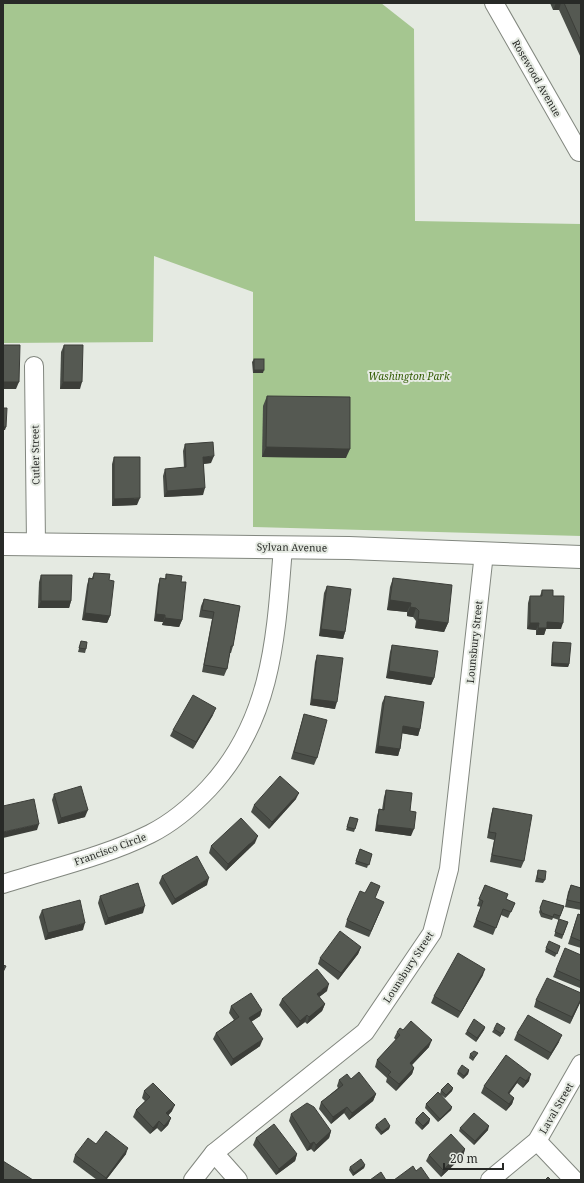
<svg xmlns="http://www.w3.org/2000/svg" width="584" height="1183" viewBox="0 0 584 1183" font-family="'Noto Serif',serif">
<rect width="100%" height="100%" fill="#e5eae2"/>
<path fill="#a5c690" d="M3 3H381L414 29 415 221 581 224V536L253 527V292L154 256 153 342 3 343Z"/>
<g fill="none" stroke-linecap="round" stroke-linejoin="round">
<defs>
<g id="street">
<path d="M494 3 579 152 581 151"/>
<path d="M34 366 36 544"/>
<path d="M3 884C52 868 103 857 150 834 172 823 192 806 209 788 273 719 276 635 283 547"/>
<path d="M537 1141 574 1180"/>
<path d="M214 1153 238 1180"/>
<path d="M193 1180 214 1153 365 1032 432 933 449 869 484 553"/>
<path d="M490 1180 537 1141 581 1064"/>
</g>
<path id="secondary" d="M3 544 349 548 581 557"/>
</defs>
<use href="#street" stroke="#82877f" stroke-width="20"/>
<use href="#secondary" stroke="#82877f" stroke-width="24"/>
<use href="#street" stroke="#fff" stroke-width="18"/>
<use href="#secondary" stroke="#fff" stroke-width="22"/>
</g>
<g fill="#494d47">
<path d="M550 3H581V58L559 10H553Z"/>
<path d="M64 345 80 389H60L61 352Z"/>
<path d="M254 359 263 373H253L252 362Z"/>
<path d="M267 396 346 458 262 457 263 406Z"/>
<path d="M185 444 211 463 204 464 203 495 164 497 163 476 165 469 184 468 183 451Z"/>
<path d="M114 457 137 505 112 506V464Z"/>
<path d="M94 573 109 580 110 616 107 623 82 620 87 585 89 578H92Z"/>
<path d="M166 574 181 582 182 620 179 627 162 625 163 622 154 621 158 585 160 578 165 579Z"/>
<path d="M41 575 71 601 69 608H38L39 582Z"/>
<path d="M393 578 448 623 444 632 415 628 416 621 413 617 407 616V612L387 610 390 587Z"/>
<path d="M327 586 345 632 343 639 319 636 324 593Z"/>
<path d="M542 590 553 596 561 629H546L544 635H536V630L527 629 528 603 530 596H540Z"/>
<path d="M204 599 240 606 233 646 231 653H230L227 669 224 676 202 672 212 619 199 617 201 606Z"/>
<path d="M81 641 86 649 85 653 78 652Z"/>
<path d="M553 642 569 664 568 667 551 666 552 645Z"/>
<path d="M392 645 434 678 431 685 386 678 390 652Z"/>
<path d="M317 655 335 709 310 705 315 662Z"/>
<path d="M385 696 420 729 418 736 402 733 400 749 398 756 375 753 382 703Z"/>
<path d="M304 714 317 758 314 765 291 759Z"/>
<path d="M213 715 193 749 170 736 173 730Z"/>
<path d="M386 790 410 811 411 836 375 831 377 816 379 809 382 810 384 797Z"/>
<path d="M54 794 85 817 58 824 52 800Z"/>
<path d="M296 799 269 829 251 812 254 805Z"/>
<path d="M493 808 524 861 521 868 490 862 494 840 487 838 491 815Z"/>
<path d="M350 817 358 819 354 832 346 830Z"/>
<path d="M255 843 226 871 209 853 211 846Z"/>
<path d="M360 849 372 854 367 868 355 864Z"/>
<path d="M538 870 545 880 543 883 535 882Z"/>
<path d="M162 876 207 885 172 905 159 883Z"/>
<path d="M485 885 506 899 515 903 508 918 501 915 493 935 473 927 481 907 477 906Z"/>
<path d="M571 885 581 888V910L565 907 568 892Z"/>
<path d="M100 896 143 913 105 925 98 903Z"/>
<path d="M375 898 381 909 369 937 345 927 347 920Z"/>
<path d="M543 900 564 906 559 920 568 922 562 939 554 936 559 920 553 918 552 920 541 917 539 912Z"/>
<path d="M42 910 83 930 45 940 39 917Z"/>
<path d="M578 914 581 915V948L568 944Z"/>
<path d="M560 946 555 957 545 952 546 948Z"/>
<path d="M361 947 358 954 338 980 318 964 320 958Z"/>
<path d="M581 955V987L580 988 553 977 556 970Z"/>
<path d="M483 975 458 1018 431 1003 434 996Z"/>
<path d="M327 991 319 997 325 1004 322 1011 307 1024 305 1022 297 1028 279 1005 282 999Z"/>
<path d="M581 993V1000L570 1024 534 1007 536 1000Z"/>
<path d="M231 1006 262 1010 260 1016 251 1022 260 1046 231 1066 213 1039 216 1033 234 1020 229 1013Z"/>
<path d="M485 1027 484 1030 476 1042 465 1034 467 1031Z"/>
<path d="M494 1029 504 1032 500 1037 492 1032Z"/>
<path d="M397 1032 429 1047 412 1065 414 1068 412 1074 396 1091 386 1082 387 1078 375 1067 377 1060 396 1040 394 1038Z"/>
<path d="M517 1033 559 1042 548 1060 514 1040Z"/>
<path d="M478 1053 476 1056 473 1061 469 1058 470 1054Z"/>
<path d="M506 1055 529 1081 523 1088 517 1083 509 1094 514 1098 512 1104 506 1111 481 1093 484 1086Z"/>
<path d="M469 1070 468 1074 463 1079 457 1074 458 1071Z"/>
<path d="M351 1079 376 1094 373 1101 349 1120 344 1113 331 1124 319 1109 321 1102 338 1088 337 1086 339 1080Z"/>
<path d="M453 1088 452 1091 445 1098 440 1094 441 1090Z"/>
<path d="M144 1091 172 1111 168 1116 171 1118 168 1125 161 1132 157 1128 150 1134 133 1117 136 1110 145 1101 142 1098Z"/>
<path d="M426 1104 452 1107 451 1110 438 1122 425 1108Z"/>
<path d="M291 1114 331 1131 329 1138 314 1152 311 1149 307 1151 289 1121Z"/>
<path d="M416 1119H430L429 1123 422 1130 415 1123Z"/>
<path d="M376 1125 390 1126 389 1129 381 1135 375 1128Z"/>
<path d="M460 1128 488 1130 474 1145 459 1131Z"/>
<path d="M256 1138 297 1154 295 1161 276 1175 253 1145Z"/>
<path d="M96 1144 126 1154 106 1180H97L73 1162 75 1155Z"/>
<path d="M465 1149 463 1156 441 1177 426 1161 429 1155Z"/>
<path d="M365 1165 364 1168 353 1176 349 1170 350 1167Z"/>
</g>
<g fill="#3c3e39">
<path d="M556 3H561L559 10H553Z"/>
<path d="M254 370H264L263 373H253Z"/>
<path d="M3 382H19L16 389H3Z"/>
<path d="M63 382H82L80 389H60Z"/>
<path d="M3 427H6L5 430H3Z"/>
<path d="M266 447 350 449 346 458 262 457Z"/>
<path d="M214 456 211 463 201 464 203 457Z"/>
<path d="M205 488 203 495 164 497 167 491Z"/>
<path d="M140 498 137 505 112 506 114 499Z"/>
<path d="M390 600 411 603 407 612 387 610Z"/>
<path d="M41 601H71L69 608H38Z"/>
<path d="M410 607 416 608 413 617 407 616Z"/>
<path d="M85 613 110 616 107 623 82 620Z"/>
<path d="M156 614 165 615 163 622 154 621Z"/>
<path d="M165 618 182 620 179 627 162 625Z"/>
<path d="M418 619 448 623 444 632 415 628Z"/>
<path d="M547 622 563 623 561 629H546L544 635H536L538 628Z"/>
<path d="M530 623H539L536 630 527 629Z"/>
<path d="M321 629 345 632 343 639 319 636Z"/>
<path d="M552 663 569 664 568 667 551 666Z"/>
<path d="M389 671 434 678 431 685 386 678Z"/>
<path d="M312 699 337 702 335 709 310 705Z"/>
<path d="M216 708 213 715 193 749 196 742Z"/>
<path d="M403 726 420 729 418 736 400 733Z"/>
<path d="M378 746 400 749 398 756 375 753Z"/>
<path d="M299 793 296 799 269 829 272 822Z"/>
<path d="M88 810 85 817 58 824 61 818Z"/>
<path d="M39 824 37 830 3 838V832Z"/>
<path d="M377 825 414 829 411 836 375 831Z"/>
<path d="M258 836 255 843 226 871 228 864Z"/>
<path d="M209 878 207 885 172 905 175 899Z"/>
<path d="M384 902 369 937 371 931Z"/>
<path d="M145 906 143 913 105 925 108 918Z"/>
<path d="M85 923 83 930 45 940 48 933Z"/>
<path d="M361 947 358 954 338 980 341 973Z"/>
<path d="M485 969 483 975 458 1018 461 1012Z"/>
<path d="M329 984 327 991 314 1001 317 994Z"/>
<path d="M581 999V1001L570 1024 572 1017Z"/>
<path d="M325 1004 322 1011 307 1024 309 1017Z"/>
<path d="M262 1010 260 1016 246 1025 249 1018Z"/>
<path d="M307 1015 305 1022 297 1028 300 1021Z"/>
<path d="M485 1027 484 1030 476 1042 477 1038Z"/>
<path d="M562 1035 559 1042 548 1060 551 1053Z"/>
<path d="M263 1039 260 1046 231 1066 233 1059Z"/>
<path d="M432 1040 429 1047 407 1070 410 1063Z"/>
<path d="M414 1068 412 1074 396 1091 399 1084Z"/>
<path d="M469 1070 468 1074 463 1079 464 1076Z"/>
<path d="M531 1074 529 1081 523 1088 526 1081Z"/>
<path d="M520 1077 517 1083 505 1100 508 1093Z"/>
<path d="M453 1088 452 1091 445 1098 446 1095Z"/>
<path d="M376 1094 373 1101 349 1120 352 1113Z"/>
<path d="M514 1098 512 1104 506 1111 509 1104Z"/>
<path d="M175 1105 172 1111 163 1120 166 1113Z"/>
<path d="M347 1107 344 1113 331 1124 333 1117Z"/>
<path d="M452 1107 451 1110 438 1122 440 1119Z"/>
<path d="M171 1118 168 1125 161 1132 164 1126Z"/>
<path d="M430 1119 429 1123 422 1130 423 1126Z"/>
<path d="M159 1121 157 1128 150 1134 153 1128Z"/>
<path d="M390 1126 389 1129 381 1135 382 1132Z"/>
<path d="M489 1126 488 1130 474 1145 475 1141Z"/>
<path d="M331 1131 329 1138 314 1152 316 1145Z"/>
<path d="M314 1142 311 1149 307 1151 310 1144Z"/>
<path d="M128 1148 126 1154 106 1180H105L106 1178Z"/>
<path d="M465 1149 463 1156 441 1177 443 1170Z"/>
<path d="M297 1154 295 1161 276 1175 279 1169Z"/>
<path d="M365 1165 364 1168 353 1176 354 1173Z"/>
</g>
<g fill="#555952" stroke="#3c3e39">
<path d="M564 3H581V41Z"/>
<path d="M3 345H20L19 382H3Z"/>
<path d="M64 345H83L82 382H63Z"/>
<rect x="254" y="359" width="10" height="11"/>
<path d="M267 396 350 397V449L266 447Z"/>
<path d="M3 408H7L6 427H3Z"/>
<path d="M213 442 214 456 203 457 205 488 167 491 165 469 186 467 185 444Z"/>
<path d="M114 457H140V498L114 499Z"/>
<path d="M94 573 110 574 109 580 114 581 110 616 85 613 89 578 93 579Z"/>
<path d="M166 574 182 576 181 582H186L182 620 165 618V615L156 614 160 578 166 579Z"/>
<path d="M41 575H72L71 601H41Z"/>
<path d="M393 578 452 585 448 623 418 619 419 611 416 608 410 607 411 603 390 600Z"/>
<path d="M327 586 351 589 345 632 321 629Z"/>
<path d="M542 590H553V596H564L563 623 547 622V628H538L539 623H530V596H542Z"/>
<path d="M204 599 240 606 233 646H231L227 669 204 665 214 612 202 610Z"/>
<path d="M81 641 87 642 86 649 79 648Z"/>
<path d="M553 642 571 643 569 664 552 663Z"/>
<path d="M392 645 438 651 434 678 389 671Z"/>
<path d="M317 655 343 658 337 702 312 699Z"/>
<path d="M193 695 216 708 196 742 173 730Z"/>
<path d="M385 696 424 702 420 729 403 726 400 749 378 746Z"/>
<path d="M304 714 327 720 317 758 294 752Z"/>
<path d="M280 776 299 793 272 822 254 805Z"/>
<path d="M81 786 88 810 61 818 54 794Z"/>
<path d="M386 790 412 793 410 811 416 812 414 829 377 825 379 809 384 810Z"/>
<path d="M34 799 39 824 3 832V806Z"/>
<path d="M493 808 532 815 524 861 492 855 496 833 489 832Z"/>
<path d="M350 817 358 819 355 829 347 827Z"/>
<path d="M241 818 258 836 228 864 211 846Z"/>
<path d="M360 849 372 854 369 865 356 861Z"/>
<path d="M197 856 209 878 175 899 162 876Z"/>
<path d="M538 870 546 871 545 880 537 878Z"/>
<path d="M371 882 380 886 375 898 384 902 371 931 347 920 360 891 365 893Z"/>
<path d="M138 883 145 906 108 918 100 896Z"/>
<path d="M485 885 508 894 506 899 515 903 511 912 503 909 496 928 476 920 483 901 479 899Z"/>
<path d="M571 885 581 888V903L567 900Z"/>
<path d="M80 900 85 923 48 933 42 910Z"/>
<path d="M543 900 564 906 560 916 554 914 553 917 542 913 540 908Z"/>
<path d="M578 914 581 915V941L571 937Z"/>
<path d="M559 919 568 922 563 935 555 932Z"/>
<path d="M340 931 361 947 341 973 320 958Z"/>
<path d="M549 941 560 946 557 954 546 948Z"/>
<path d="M565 948 581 955V981L556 970Z"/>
<path d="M458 953 485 969 461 1012 434 996Z"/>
<path d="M3 965 6 966 3 972Z"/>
<path d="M317 969 329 984 317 994 325 1004 309 1017 307 1015 300 1021 282 999Z"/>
<path d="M547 978 581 993V999L572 1017 536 1000Z"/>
<path d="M251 993 262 1010 249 1018 263 1039 233 1059 216 1033 239 1017 231 1006Z"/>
<path d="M528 1015 562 1035 551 1053 517 1033Z"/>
<path d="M474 1019 485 1027 477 1038 467 1031Z"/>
<path d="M411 1021 432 1040 410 1063 414 1068 399 1084 388 1075 391 1072 377 1060 400 1035 397 1032 400 1028 403 1030Z"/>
<path d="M497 1023 505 1028 502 1034 494 1029Z"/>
<path d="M474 1051 478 1053 474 1058 470 1054Z"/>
<path d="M506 1055 531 1074 526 1081 520 1077 508 1093 514 1098 509 1104 484 1086Z"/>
<path d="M462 1065 469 1070 464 1076 458 1071Z"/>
<path d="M359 1072 376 1094 352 1113 347 1107 333 1117 321 1102 343 1085 339 1080 347 1074 351 1079Z"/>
<path d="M153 1083 175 1105 166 1113 171 1118 164 1126 159 1121 153 1128 136 1110 150 1097 144 1091Z"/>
<path d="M448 1083 453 1088 446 1095 441 1090Z"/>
<path d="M438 1092 452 1107 440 1119 426 1104Z"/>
<path d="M307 1103 314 1107 331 1131 316 1145 314 1142 310 1144 291 1114Z"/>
<path d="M423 1112 430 1119 423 1126 416 1119Z"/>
<path d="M474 1113 489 1126 475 1141 460 1128Z"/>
<path d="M385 1118 390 1126 382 1132 376 1125Z"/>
<path d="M274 1124 297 1154 279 1169 256 1138Z"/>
<path d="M106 1131 128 1148 106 1178 75 1155 88 1138 96 1144Z"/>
<path d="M451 1134 465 1149 443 1170 429 1155Z"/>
<path d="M361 1159 365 1165 354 1173 350 1167Z"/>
<path d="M3 1161 33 1180H3Z"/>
<path d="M413 1166 416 1171 421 1167 430 1180H394Z"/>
<path d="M381 1172 386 1180H370Z"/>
<path d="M548 1177 551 1180H545Z"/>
</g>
<g text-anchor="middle" stroke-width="4" stroke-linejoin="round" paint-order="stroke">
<g font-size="10" fill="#282a27" stroke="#e5eae2">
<text transform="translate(537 78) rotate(60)" y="4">Rosewood Avenue</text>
<text transform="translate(35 455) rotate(-91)" y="4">Cutler Street</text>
<text transform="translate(292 547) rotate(1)" y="4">Sylvan Avenue</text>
<text transform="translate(474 642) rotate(-84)" y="4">Lounsbury Street</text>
<text transform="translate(110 849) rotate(-20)" y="4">Francisco Circle</text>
<text transform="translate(408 967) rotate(-57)" y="4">Lounsbury Street</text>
<text transform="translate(556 1108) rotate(-60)" y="4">Laval Street</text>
</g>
<g font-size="10" font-style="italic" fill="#325b04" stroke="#e5eae2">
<text x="409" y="380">Washington Park</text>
</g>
</g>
<rect width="584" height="1183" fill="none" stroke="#282a27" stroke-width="8"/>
<path d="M444 1163v6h59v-6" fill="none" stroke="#282a27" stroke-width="2"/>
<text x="450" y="1163" font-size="12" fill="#282a27" stroke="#e5eae2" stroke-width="3" paint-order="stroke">20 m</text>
</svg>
